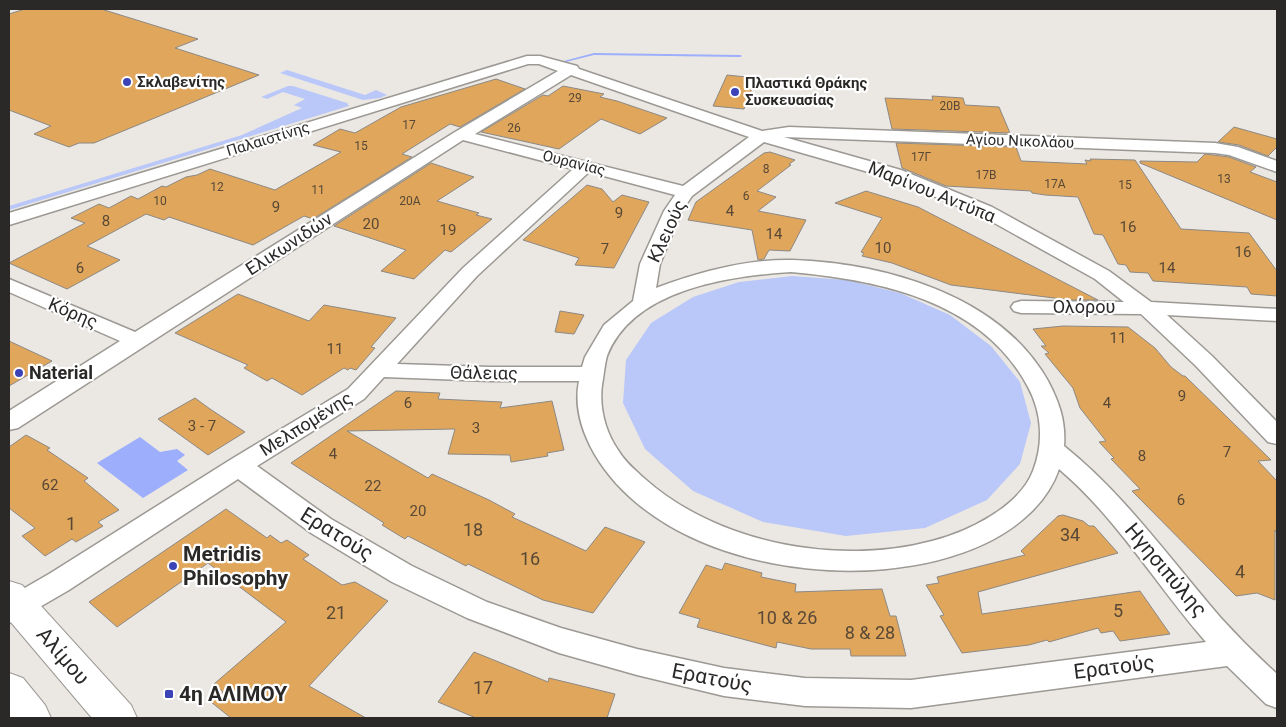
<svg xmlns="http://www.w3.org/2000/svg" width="1286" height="727" viewBox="0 0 1286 727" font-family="Roboto,sans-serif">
<rect width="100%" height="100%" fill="#ebe8e3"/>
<g fill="#bac7f9">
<path d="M287 70 365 95 376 90 387 95 380 98 363 100 280 73Z"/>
<path d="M288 86H293L347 103 349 106 9 210V206L242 135 302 108 294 105 305 99 283 92 267 99 261 97Z"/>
<path d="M792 276 847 280 900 293 950 315 991 346 1020 382 1031 423 1020 464 987 500 925 528 846 536 763 522 693 491 645 449 623 403 626 360 651 323 693 297 739 282Z"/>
</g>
<path fill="#9caefc" d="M140 437 160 452 177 449 185 455 177 461 188 470 143 498 97 463Z"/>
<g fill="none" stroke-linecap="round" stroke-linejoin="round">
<path fill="#9caefc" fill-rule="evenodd" d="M594 53 740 55 742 56 740 57 594 55 562 63 560 62Z"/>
</g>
<g fill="#e0a75c" stroke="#8c8884">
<path d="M25 9H101L198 39 175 48 259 75 94 143H79L69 147 34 134 51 126 9 110V14Z"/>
<path d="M727 75 756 78 744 109 713 106Z"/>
<path d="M496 79 525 89 460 127 450 124 402 154 412 157 313 219 304 216 253 245 169 217 164 220 146 214 87 246 120 260 67 289 9 263 85 223 71 218 99 204 109 208 131 196 138 199 162 186 166 187 186 177 197 175 210 169 275 190 341 152 313 145 340 129 355 133 401 107Z"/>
<path d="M563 86 604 94 600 97 617 101 667 118 640 134 601 119 559 149 481 132 543 95 548 96Z"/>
<path d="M932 96 963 98 965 105 999 107 1010 133 892 129 885 98 933 100Z"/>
<path d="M1234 127 1277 139V147L1268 156 1239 145 1218 142Z"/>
<path d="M896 143 1016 147 1021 161 1087 164 1085 160 1091 161 1090 159 1135 160 1181 229 1249 233 1277 271V296L1251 294 1247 287 1153 281 1148 273 1130 272 1126 265 1118 264 1103 235 1094 234 1078 197 1045 195 1032 193 1031 191 946 186 902 168Z"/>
<path d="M770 152 795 160 789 164 791 165 757 191 776 197 758 211 806 220 790 251 769 250 764 259 758 260 752 230 688 220 696 202 764 153Z"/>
<path d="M1205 154 1229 157 1256 167 1250 172 1277 182V220L1140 163V161L1197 162Z"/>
<path d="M431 163 474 177 437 201 479 213 476 215 492 219 451 252 445 250 414 279 381 271 406 250 334 226Z"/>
<path d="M587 185 602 189 613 202 622 195 649 202 614 268 575 265 579 258 523 240Z"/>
<path d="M866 191 918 207 1098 300H1070L951 285 892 263 862 256 864 253 861 252 882 218 835 203Z"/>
<path d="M238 294 309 321 324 305 396 318 371 347 375 348 356 370 350 368 348 370 344 368 302 395 272 378 267 381 244 368 248 365 175 333Z"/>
<path d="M560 311 584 315 574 334 555 332Z"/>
<path d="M1063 326 1128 327 1155 348 1171 367 1183 376H1185L1271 460 1258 461 1277 481V534L1275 530V600L1257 593 1236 596 1132 491 1140 489 1111 459 1114 458 1099 442 1106 441 1080 408 1073 388 1045 354 1049 353 1041 346H1046L1033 329Z"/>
<path d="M9 341 52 361 9 386Z"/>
<path d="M396 391 440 393 438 399 502 402 500 408 552 401 564 450 547 453 548 456 511 462 510 455 448 454 455 429 347 431 428 478 432 474 489 500 515 514 512 517 586 551 605 527 645 542 593 613 543 600 468 564 466 566 408 536 405 539 382 525 384 523 291 463Z"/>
<path d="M195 398 210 409 245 432 208 455 158 419Z"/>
<path d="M26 435 50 448 47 450 88 478 84 481 119 510 98 522 103 526 76 542 72 539 45 556 22 536 35 528 9 508V447Z"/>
<path d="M226 509 267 538 270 535 281 543 287 540 309 555 303 559 342 585 355 582 388 601 309 686 366 718H231L211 702 223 692 214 684 286 622 208 563 117 627 89 602Z"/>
<path d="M1063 515 1083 521 1089 526H1094L1118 553 978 592 982 614 1140 591 1170 634 1120 641 1113 631 1101 633 1098 628 1049 642 1047 640 1029 645 962 653 940 616 944 615 926 585 939 583 937 577 1025 555 1021 551 1058 516Z"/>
<path d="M725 563 762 573 761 577 796 584 795 592 882 589 890 616H896L906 656H851L850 649H811L777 642 776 648 697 627 700 619 679 613 706 565 722 570Z"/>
<path d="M474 652 548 682 549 678 615 694 607 718H476L438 702Z"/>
</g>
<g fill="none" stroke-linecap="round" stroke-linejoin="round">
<defs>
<path id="street" d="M527 56H540L577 66 579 69 762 131 789 127 1215 143 1238 147 1277 161V172L1229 155 1215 153 784 137 901 170 992 207 1109 271 1151 302 1277 309V321L1167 315 1212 356 1277 422V444L1268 442 1196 366 1141 314 1021 313 1014 311 1011 307 1014 303 1021 301 1124 302 1095 279 980 215 889 178 764 142 692 196 682 211 660 264 656 288C699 272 746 259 792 260 884 263 1000 295 1048 381 1059 402 1066 421 1064 446 1125 495 1169 558 1220 617 1238 637 1257 656 1277 674V708L1266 704 1227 666 911 708 805 706 724 696 637 675 559 653 467 618 392 582 311 533 238 479 69 590 19 619 9 623V597L49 574 230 460 348 389 463 268 573 169 463 140 18 428 9 430V411L120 341 9 292V279L135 332 455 132 558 71 539 64H528L9 225V213ZM571 75 749 137 683 186 475 134ZM589 172 675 195 664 211 640 264 633 301 604 325 585 357 582 367H490L397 364 477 276ZM791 272C880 280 983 301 1028 387 1042 413 1044 443 1033 471 1019 507 968 532 932 541 839 566 718 544 645 479 635 470 625 462 618 450 604 430 598 403 603 379 604 372 605 363 607 356 633 289 729 276 791 272ZM384 377 490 381H579C574 406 582 432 594 453 662 571 869 598 984 544 1016 529 1047 504 1059 469 1117 518 1156 585 1206 642L911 680 805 678 724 668 637 649 561 628 487 602 412 566 331 519 257 466 364 399Z"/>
<g id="secondary">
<path d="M9 581 22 585 131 705 137 718H92L9 620Z"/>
<path d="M9 673 23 678 45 705 51 718H9Z"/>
</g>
</defs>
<use href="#street" stroke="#9c9994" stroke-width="3"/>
<use href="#secondary" stroke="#9c9994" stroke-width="2"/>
<use href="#street" fill="#fff" fill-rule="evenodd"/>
<use href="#secondary" fill="#fff" fill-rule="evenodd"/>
</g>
<g fill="#3b43b7" stroke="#fff" stroke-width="2">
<circle cx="127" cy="82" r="5"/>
<circle cx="735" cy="92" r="5"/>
<circle cx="19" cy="373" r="5"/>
<circle cx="173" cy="566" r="5"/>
<rect x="164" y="689" width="10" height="10" rx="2.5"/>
</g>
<g text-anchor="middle" stroke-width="4.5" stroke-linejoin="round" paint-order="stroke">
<g font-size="12" fill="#584835">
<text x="575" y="102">29</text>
<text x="950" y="110">20Β</text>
<text x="409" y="129">17</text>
<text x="514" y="132">26</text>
<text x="361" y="150">15</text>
<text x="921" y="161">17Γ</text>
<text x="766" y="173">8</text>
<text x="986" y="179">17Β</text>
<text x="1224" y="183">13</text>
<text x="1055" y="188">17Α</text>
<text x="1125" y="189">15</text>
<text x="217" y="191">12</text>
<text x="318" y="194">11</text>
<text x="746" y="200">6</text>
<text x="160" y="205">10</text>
<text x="410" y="205">20Α</text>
</g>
<g font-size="15" font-weight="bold" fill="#2b2928" stroke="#fff" text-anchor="start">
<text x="137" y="87">Σκλαβενίτης</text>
<text x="745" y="88">Πλαστικά Θράκης<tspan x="745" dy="17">Συσκευασίας</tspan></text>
</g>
<g font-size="15" fill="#2b2928" stroke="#fff">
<text transform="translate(268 139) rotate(-17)" y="5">Παλαιστίνης</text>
<text transform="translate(1020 141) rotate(2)" y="5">Αγίου Νικολάου</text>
<text transform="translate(574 163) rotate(14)" y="5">Ουρανίας</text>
</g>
<g font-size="15" fill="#584835">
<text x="276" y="212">9</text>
<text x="730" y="216">4</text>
<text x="619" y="218">9</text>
<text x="106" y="226">8</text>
<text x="371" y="229">20</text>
<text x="1128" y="232">16</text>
<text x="448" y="235">19</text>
<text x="774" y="239">14</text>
<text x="883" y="253">10</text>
<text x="605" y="254">7</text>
<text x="1243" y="257">16</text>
<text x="80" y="273">6</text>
<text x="1167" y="273">14</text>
<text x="1118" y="343">11</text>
<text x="335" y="354">11</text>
<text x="1182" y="401">9</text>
<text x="408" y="408">6</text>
<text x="1107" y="408">4</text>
<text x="202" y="431">3 - 7</text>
<text x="476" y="433">3</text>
<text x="1227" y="457">7</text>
<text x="333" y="459">4</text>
<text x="1142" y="461">8</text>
<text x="50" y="490">62</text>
<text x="373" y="491">22</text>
<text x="1181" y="505">6</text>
<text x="418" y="516">20</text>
</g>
<g font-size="18" fill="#2b2928" stroke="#fff">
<text transform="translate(932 192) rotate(22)" y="6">Μαρίνου Αντύπα</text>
<text transform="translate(667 231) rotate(-65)" y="6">Κλειούς</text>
<text transform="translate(289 244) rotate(-33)" y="6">Ελικωνιδών</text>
<text x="1084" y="313">Ολόρου</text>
<text transform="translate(73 313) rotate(23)" y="6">Κόρης</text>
<text transform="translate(484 373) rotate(1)" y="6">Θάλειας</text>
<text transform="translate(306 424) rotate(-32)" y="6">Μελπομένης</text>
</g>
<g font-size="18" font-weight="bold" fill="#2b2928" stroke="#fff" text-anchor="start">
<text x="29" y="379">Naterial</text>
</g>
<g font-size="18" fill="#584835">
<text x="71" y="530">1</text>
<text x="473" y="536">18</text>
<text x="1070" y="541">34</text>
<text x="530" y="565">16</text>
<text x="1240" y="578">4</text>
<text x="1118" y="617">5</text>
<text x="336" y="619">21</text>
<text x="787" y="624">10 &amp; 26</text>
<text x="870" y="639">8 &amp; 28</text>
<text x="483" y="694">17</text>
</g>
<g font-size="21" fill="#2b2928" stroke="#fff">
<text transform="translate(337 534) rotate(32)" y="7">Ερατούς</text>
<text transform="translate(1166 570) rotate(50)" y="7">Ηγησιπύλης</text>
<text transform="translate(63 656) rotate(49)" y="7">Αλίμου</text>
<text transform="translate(1114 667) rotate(-7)" y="7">Ερατούς</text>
<text transform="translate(712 678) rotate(11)" y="7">Ερατούς</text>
</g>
<g font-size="21" font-weight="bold" fill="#2b2928" stroke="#fff" text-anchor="start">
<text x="183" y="561">Metridis<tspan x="183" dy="24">Philosophy</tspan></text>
<text x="179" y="701">4η ΑΛΙΜΟΥ</text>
</g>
</g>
<rect width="1286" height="727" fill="none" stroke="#2b2928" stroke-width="20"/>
</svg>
